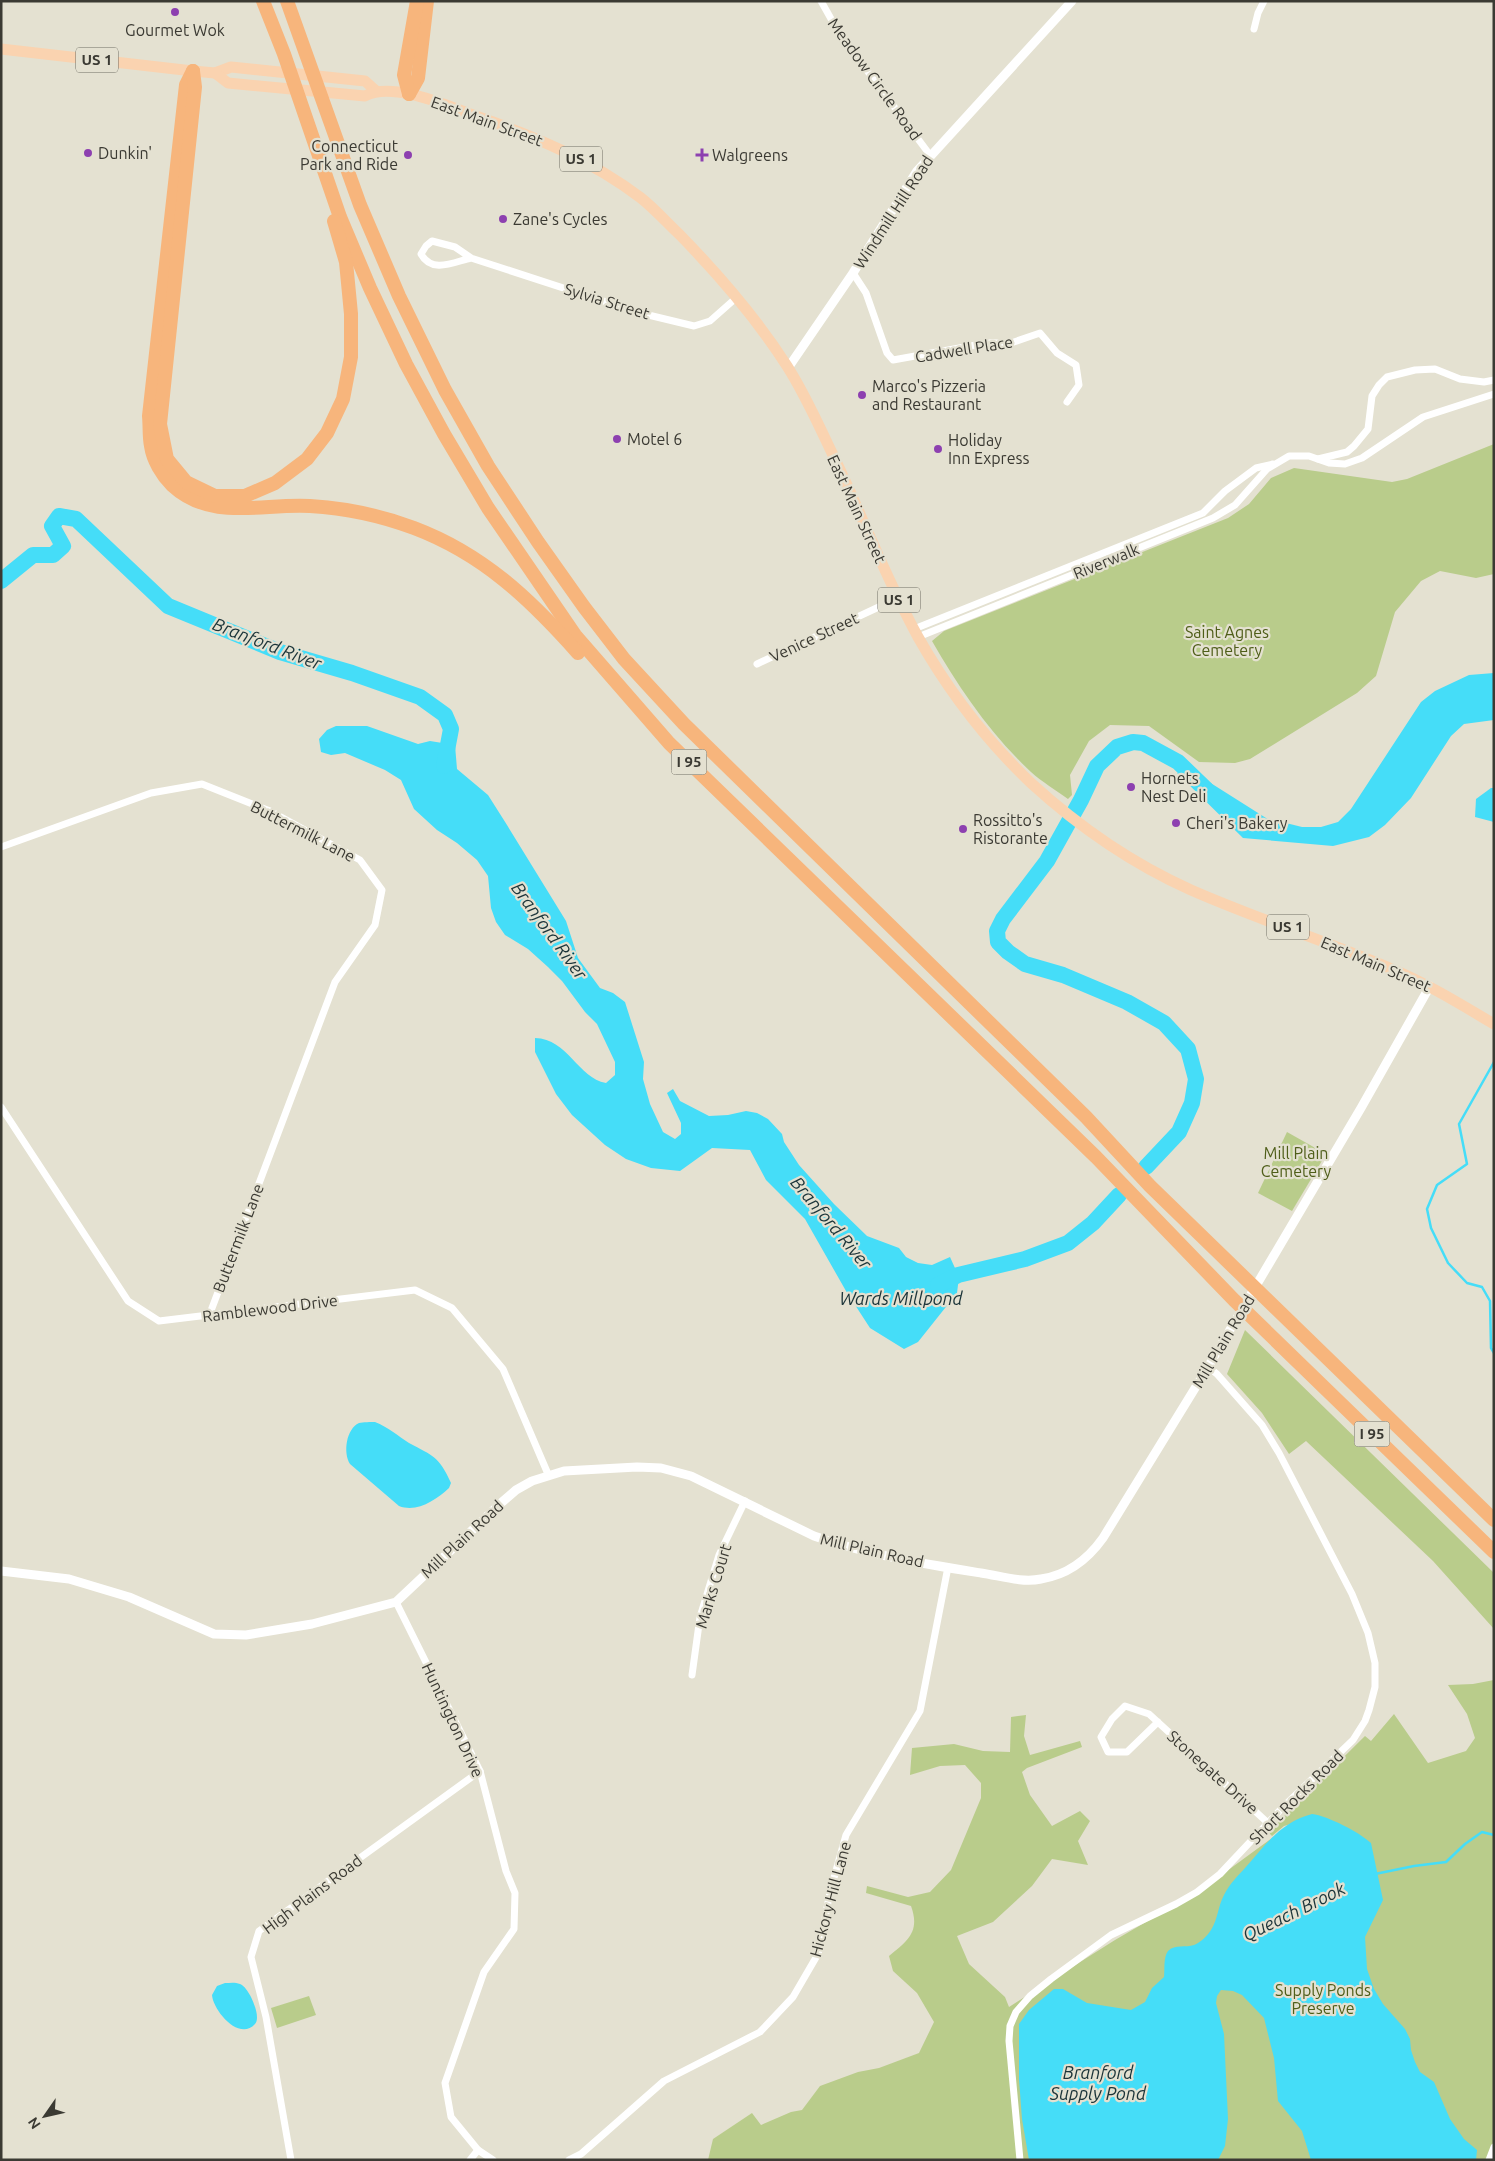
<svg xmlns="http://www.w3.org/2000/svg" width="1495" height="2161" viewBox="0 0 1495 2161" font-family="Ubuntu,sans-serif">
<rect width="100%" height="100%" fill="#e4e1d1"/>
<g fill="#b9cc8b">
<path d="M1494 444V574L1476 578 1440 571 1421 581 1395 612 1376 676 1357 693 1250 759 1235 763 1199 762 1149 726 1110 725 1089 741 1070 775 1072 795 1068 799C1056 790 1042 782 1031 772 991 735 959 688 932 641L944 631 1228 518 1249 504 1271 478 1294 468 1392 482 1407 479Z"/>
<path d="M1287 1132 1326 1154 1292 1211 1258 1193Z"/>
<path d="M1245 1330 1494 1573V1629L1433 1561 1306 1441 1289 1454 1262 1413 1227 1374Z"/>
<path d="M1494 1680V2160H708L713 2139 752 2113 761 2125 791 2112 802 2110 820 2086 858 2072 879 2068 919 2053 934 2022 917 1993 893 1971 889 1956C909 1940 920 1931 911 1906L866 1893 867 1886 908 1897 930 1892 951 1870 981 1798V1783L965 1765 940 1766 910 1775 912 1748 954 1744 983 1751 1010 1752 1011 1717 1026 1715 1024 1736 1030 1755 1080 1741 1082 1747 1027 1768 1022 1772 1030 1795 1052 1826 1080 1811 1090 1821 1078 1841 1088 1865 1052 1859 1032 1886 993 1922 957 1936 969 1964 1005 1997 1009 2007 1115 1940 1201 1890 1291 1824 1284 1826 1272 1836 1268 1832 1365 1736 1371 1741 1394 1714 1428 1763 1466 1751 1475 1738 1467 1714 1448 1685 1473 1684Z"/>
<path d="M309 1996 316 2015 277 2028 271 2008Z"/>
</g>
<g fill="#45ddf8">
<path d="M1494 673V720L1464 724 1451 736 1411 798 1385 825 1369 837 1333 846 1243 838 1177 773 1198 775 1266 818 1302 827H1321L1338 822 1351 809 1421 702 1435 691 1469 675Z"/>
<path d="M336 726H367L418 744 430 741 455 745 457 769 488 795 507 825 566 921 578 958 600 988 613 993 625 1002 644 1062 643 1079 650 1104 663 1132 675 1139 681 1134V1123L667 1093 673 1089 680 1101 709 1116 728 1115 746 1111 757 1113 768 1119 782 1134 784 1142 799 1165 834 1204 867 1236 899 1248 906 1257 918 1263 932 1265 950 1257 959 1277 957 1293 918 1342 904 1349 870 1328 846 1291 805 1219 766 1180 750 1150 712 1148 680 1171 651 1168 626 1159 605 1145 572 1115 556 1094 535 1052V1038C568 1039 578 1078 606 1083L615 1075V1062L597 1024 585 1012 562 981 548 967 528 949 505 935 496 922 491 908 488 876 477 860 457 843 437 830 414 809 401 780 385 770 345 753 331 755 321 752 319 739 327 730Z"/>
<path d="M1491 788H1494V822L1475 817 1476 799Z"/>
<path d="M375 1422C388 1427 398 1436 409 1443 433 1456 439 1456 451 1483L449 1488C436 1500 417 1513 399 1506L350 1464C343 1453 346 1429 359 1423 363 1422 371 1422 375 1422Z"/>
<path d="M1312 1814C1328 1816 1359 1832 1371 1843L1383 1900 1365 1937 1367 1969 1374 1989 1383 2004 1405 2029 1410 2039 1411 2050 1415 2062 1420 2072 1434 2082 1450 2119 1464 2139 1477 2150 1476 2160H1311L1302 2131 1278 2101 1274 2058 1264 2018 1242 1995 1233 1991 1221 1990 1217 1996 1216 2003 1224 2034 1228 2119 1225 2146 1218 2160H1029L1022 2119 1019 2079V2024L1029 2010 1054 1989H1063L1087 2003 1131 2010 1145 2002 1152 1988 1164 1977C1165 1970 1163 1958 1168 1951 1175 1944 1186 1948 1194 1945 1200 1943 1208 1935 1211 1930 1218 1919 1218 1906 1224 1895 1230 1883 1237 1877 1245 1868 1265 1845 1281 1822 1312 1814Z"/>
<path d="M225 1983C230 1983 235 1982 240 1984 249 1987 262 2017 255 2024 239 2042 213 2010 212 1995L217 1986Z"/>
</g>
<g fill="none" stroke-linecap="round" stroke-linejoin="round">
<g stroke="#45ddf8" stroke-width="2.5">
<path d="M1494 1062 1459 1124 1467 1164 1437 1185 1427 1209 1431 1228 1448 1263 1467 1283 1482 1287 1490 1301 1491 1348 1494 1353"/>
<path d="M1375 1874 1414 1866 1446 1862 1465 1844 1482 1832 1494 1835"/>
</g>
<g stroke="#45ddf8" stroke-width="16">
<path d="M1 581 33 555H53L63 546 52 526 59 516 76 519 168 606 280 652 352 673 420 697 445 715 451 729 444 766"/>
<path d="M1146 1167 1179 1132 1192 1103 1196 1079 1188 1049 1164 1023 1127 1002 1063 975 1025 964 1008 952 998 942 997 931 1003 919 1047 861 1081 800 1097 766 1117 747 1133 742 1143 743 1178 762 1206 789"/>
<path d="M938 1285 958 1275 1025 1259 1068 1243 1093 1223 1119 1195"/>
</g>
<g stroke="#fff" stroke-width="7">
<path d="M821 1 839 33 930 155"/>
<path d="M1254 29 1258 13 1264 1"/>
<path d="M471 258C454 262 432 274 421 254L426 246 432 241 455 247 471 258 640 313 694 326 710 321 736 298"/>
<path d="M853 273 866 293 887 353 893 360 987 343H1011L1040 333 1057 353 1076 365 1079 385 1067 402"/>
<path d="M1318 459 1347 452 1354 446 1368 429 1372 396 1379 385 1387 377 1415 370 1435 369 1460 379 1484 382 1494 380"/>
<path d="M914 629 1203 513 1225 491 1256 468 1273 464"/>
<path d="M918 637 1213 518 1235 505 1267 469 1289 456H1309L1329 463 1345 464 1362 458 1423 417 1494 394"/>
<path d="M757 664 898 598"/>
<path d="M1 847 151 793 202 784 270 811 360 860 382 890 375 925 335 982 209 1316"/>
<path d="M1 1107 128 1301 159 1321 415 1290 452 1308 503 1369 548 1474"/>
<path d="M396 1602 480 1771 506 1871 515 1893 514 1929 484 1972 445 2083 451 2117 478 2150 493 2160"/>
<path d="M692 1675 700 1617 719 1555 745 1501"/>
<path d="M1158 1722 1127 1752H1108L1101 1737 1112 1719 1125 1706 1149 1714 1268 1823"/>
<path d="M291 2160 266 2017 251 1957 259 1931 480 1771"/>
<path d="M470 2160 478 2150"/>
<path d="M569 2160 581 2154 664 2081 760 2032 793 1997 818 1954 830 1892 846 1835 920 1711 948 1567"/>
<path d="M1020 2160 1009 2041 1010 2026 1016 2012 1030 1996 1051 1979 1111 1935 1176 1904 1197 1892 1220 1874 1283 1807 1353 1740 1365 1721 1369 1710 1375 1687V1663L1368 1633 1352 1594 1279 1453 1262 1425 1217 1374 1208 1367"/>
<path d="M1489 2160 1494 2147"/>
</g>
<g stroke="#fff" stroke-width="9">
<path d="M788 368 853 273 917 171 1072 1"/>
<path d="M1 1571 69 1579 129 1597 214 1634 246 1635 312 1624 396 1602 501 1503 516 1490 532 1481 564 1471 637 1467 661 1468 691 1476 814 1536C868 1555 925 1564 981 1573 1001 1576 1022 1583 1041 1579 1067 1575 1088 1559 1103 1538L1208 1367 1361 1108 1430 986"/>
</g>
<g stroke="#fad3b0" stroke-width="11">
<path d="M1 49 193 71 215 73 231 67 365 81 375 90"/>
<path d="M215 73 228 83 365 96C393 81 447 106 476 116 534 136 591 160 641 198 655 209 667 223 680 235 719 275 757 319 787 366 805 394 819 426 833 455 862 515 886 579 918 637 948 690 987 741 1031 783 1078 826 1133 864 1191 890 1257 919 1326 941 1392 969 1428 984 1460 1004 1494 1024"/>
</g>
<g stroke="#f7b57c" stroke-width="14">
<path d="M263 1 284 54 340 217 370 288 406 364 444 434 488 508 575 635 669 743 1096 1157 1234 1300 1494 1552"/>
<path d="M287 1 360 205 399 296 445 390 488 466 538 542 584 607 624 659 684 724 1086 1117 1150 1186 1494 1520"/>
<path d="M193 71 186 85 149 416C150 426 149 436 151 446 153 460 162 475 172 485 212 522 262 503 310 506 344 508 382 516 414 528 483 554 530 599 578 653"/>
<path d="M193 71 195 87 160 424 167 459 186 482 215 496H245L275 483 307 459 327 433 343 399 351 357V314L346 262 334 221"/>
<path d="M409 94 418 78 427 1"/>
<path d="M409 94 404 75 417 1"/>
</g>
</g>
<g fill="#8d40b0" stroke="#e4e1d1" stroke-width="2">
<circle cx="175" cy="12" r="5"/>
<circle cx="88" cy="153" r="5"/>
<circle cx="408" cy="155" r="5"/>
<path d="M699.5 147.5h5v5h5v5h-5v5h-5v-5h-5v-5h5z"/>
<circle cx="503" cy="219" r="5"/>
<circle cx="862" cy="395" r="5"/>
<circle cx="617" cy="439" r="5"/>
<circle cx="938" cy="449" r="5"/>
<circle cx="1131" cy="787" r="5"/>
<circle cx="1176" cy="823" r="5"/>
<circle cx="963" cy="829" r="5"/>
</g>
<g text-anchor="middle" stroke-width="4.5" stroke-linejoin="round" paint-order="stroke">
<g fill="#e4e1d1" stroke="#6e6c62" stroke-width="1">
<rect x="76" y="47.5" width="42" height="25" rx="4"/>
<rect x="560" y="146.5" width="42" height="25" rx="4"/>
<rect x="878" y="587.5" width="42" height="25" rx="4"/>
<rect x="671.5" y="749.5" width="35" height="25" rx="4"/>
<rect x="1267" y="914.5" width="42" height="25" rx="4"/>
<rect x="1354.5" y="1421.5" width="35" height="25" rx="4"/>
</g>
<g font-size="15" font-weight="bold" fill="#3b3a33">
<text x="97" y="65">US 1</text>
<text x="581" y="164">US 1</text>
<text x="899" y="605">US 1</text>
<text x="689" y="767">I 95</text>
<text x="1288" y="932">US 1</text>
<text x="1372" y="1439">I 95</text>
</g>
<g font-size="16" fill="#3b3a33" stroke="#e4e1d1" text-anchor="start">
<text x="175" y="36" text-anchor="middle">Gourmet Wok</text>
<text x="398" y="152" text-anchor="end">Connecticut<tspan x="398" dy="18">Park and Ride</tspan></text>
<text x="98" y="159">Dunkin'</text>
<text x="712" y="161">Walgreens</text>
<text x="513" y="225">Zane's Cycles</text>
<text x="872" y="392">Marco's Pizzeria<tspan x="872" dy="18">and Restaurant</tspan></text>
<text x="627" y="445">Motel 6</text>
<text x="948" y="446">Holiday<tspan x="948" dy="18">Inn Express</tspan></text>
<text x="1141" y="784">Hornets<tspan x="1141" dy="18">Nest Deli</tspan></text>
<text x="973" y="826">Rossitto's<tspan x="973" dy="18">Ristorante</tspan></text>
<text x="1186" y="829">Cheri's Bakery</text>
</g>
<g font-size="16" fill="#3b3a33" stroke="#e4e1d1">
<text transform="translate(875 79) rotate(54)" y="6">Meadow Circle Road</text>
<text transform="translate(487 121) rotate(20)" y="6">East Main Street</text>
<text transform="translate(893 212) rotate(-57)" y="6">Windmill Hill Road</text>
<text transform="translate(607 301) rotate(17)" y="6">Sylvia Street</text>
<text transform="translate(964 349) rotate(-9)" y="6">Cadwell Place</text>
<text transform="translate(857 509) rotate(65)" y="6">East Main Street</text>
<text transform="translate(1106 561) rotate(-22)" y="6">Riverwalk</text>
<text transform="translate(814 637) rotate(-25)" y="6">Venice Street</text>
<text transform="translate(303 831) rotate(27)" y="6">Buttermilk Lane</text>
<text transform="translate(1376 964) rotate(23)" y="6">East Main Street</text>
<text transform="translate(238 1238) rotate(-69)" y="6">Buttermilk Lane</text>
<text transform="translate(270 1308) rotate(-7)" y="6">Ramblewood Drive</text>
<text transform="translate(1223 1341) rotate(-59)" y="6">Mill Plain Road</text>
<text transform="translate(462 1539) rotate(-43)" y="6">Mill Plain Road</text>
<text transform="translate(872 1550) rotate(13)" y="6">Mill Plain Road</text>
<text transform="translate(713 1586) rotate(-73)" y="6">Marks Court</text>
<text transform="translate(453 1720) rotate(65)" y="6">Huntington Drive</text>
<text transform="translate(1213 1772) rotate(42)" y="6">Stonegate Drive</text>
<text transform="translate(1296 1797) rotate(-45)" y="6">Short Rocks Road</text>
<text transform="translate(312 1894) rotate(-37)" y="6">High Plains Road</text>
<text transform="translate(830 1899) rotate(-75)" y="6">Hickory Hill Lane</text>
</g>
<g font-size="16" fill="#4f5e19" stroke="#e4e1d1">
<text x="1227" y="638">Saint Agnes<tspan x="1227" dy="18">Cemetery</tspan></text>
<text x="1296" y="1159">Mill Plain<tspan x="1296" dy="18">Cemetery</tspan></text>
<text x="1323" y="1996">Supply Ponds<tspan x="1323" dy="18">Preserve</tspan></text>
</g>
<g font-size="18" font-style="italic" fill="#1b3439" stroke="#e4e1d1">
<text transform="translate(267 644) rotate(21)" y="6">Branford River</text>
<text transform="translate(549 931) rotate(54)" y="6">Branford River</text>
<text transform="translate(831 1223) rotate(50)" y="6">Branford River</text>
<text x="901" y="1305">Wards Millpond</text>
<text transform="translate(1294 1912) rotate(-26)" y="6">Queach Brook</text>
<text x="1098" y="2079">Branford<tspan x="1098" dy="21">Supply Pond</tspan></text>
</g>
</g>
<rect width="1495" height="2161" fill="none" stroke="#3b3a33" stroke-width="5"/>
<g transform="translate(45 2116) rotate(236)" stroke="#e4e1d1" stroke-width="4" paint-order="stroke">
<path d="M0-4L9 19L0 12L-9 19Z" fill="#3b3a33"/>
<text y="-8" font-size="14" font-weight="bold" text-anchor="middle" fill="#3b3a33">N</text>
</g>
</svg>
